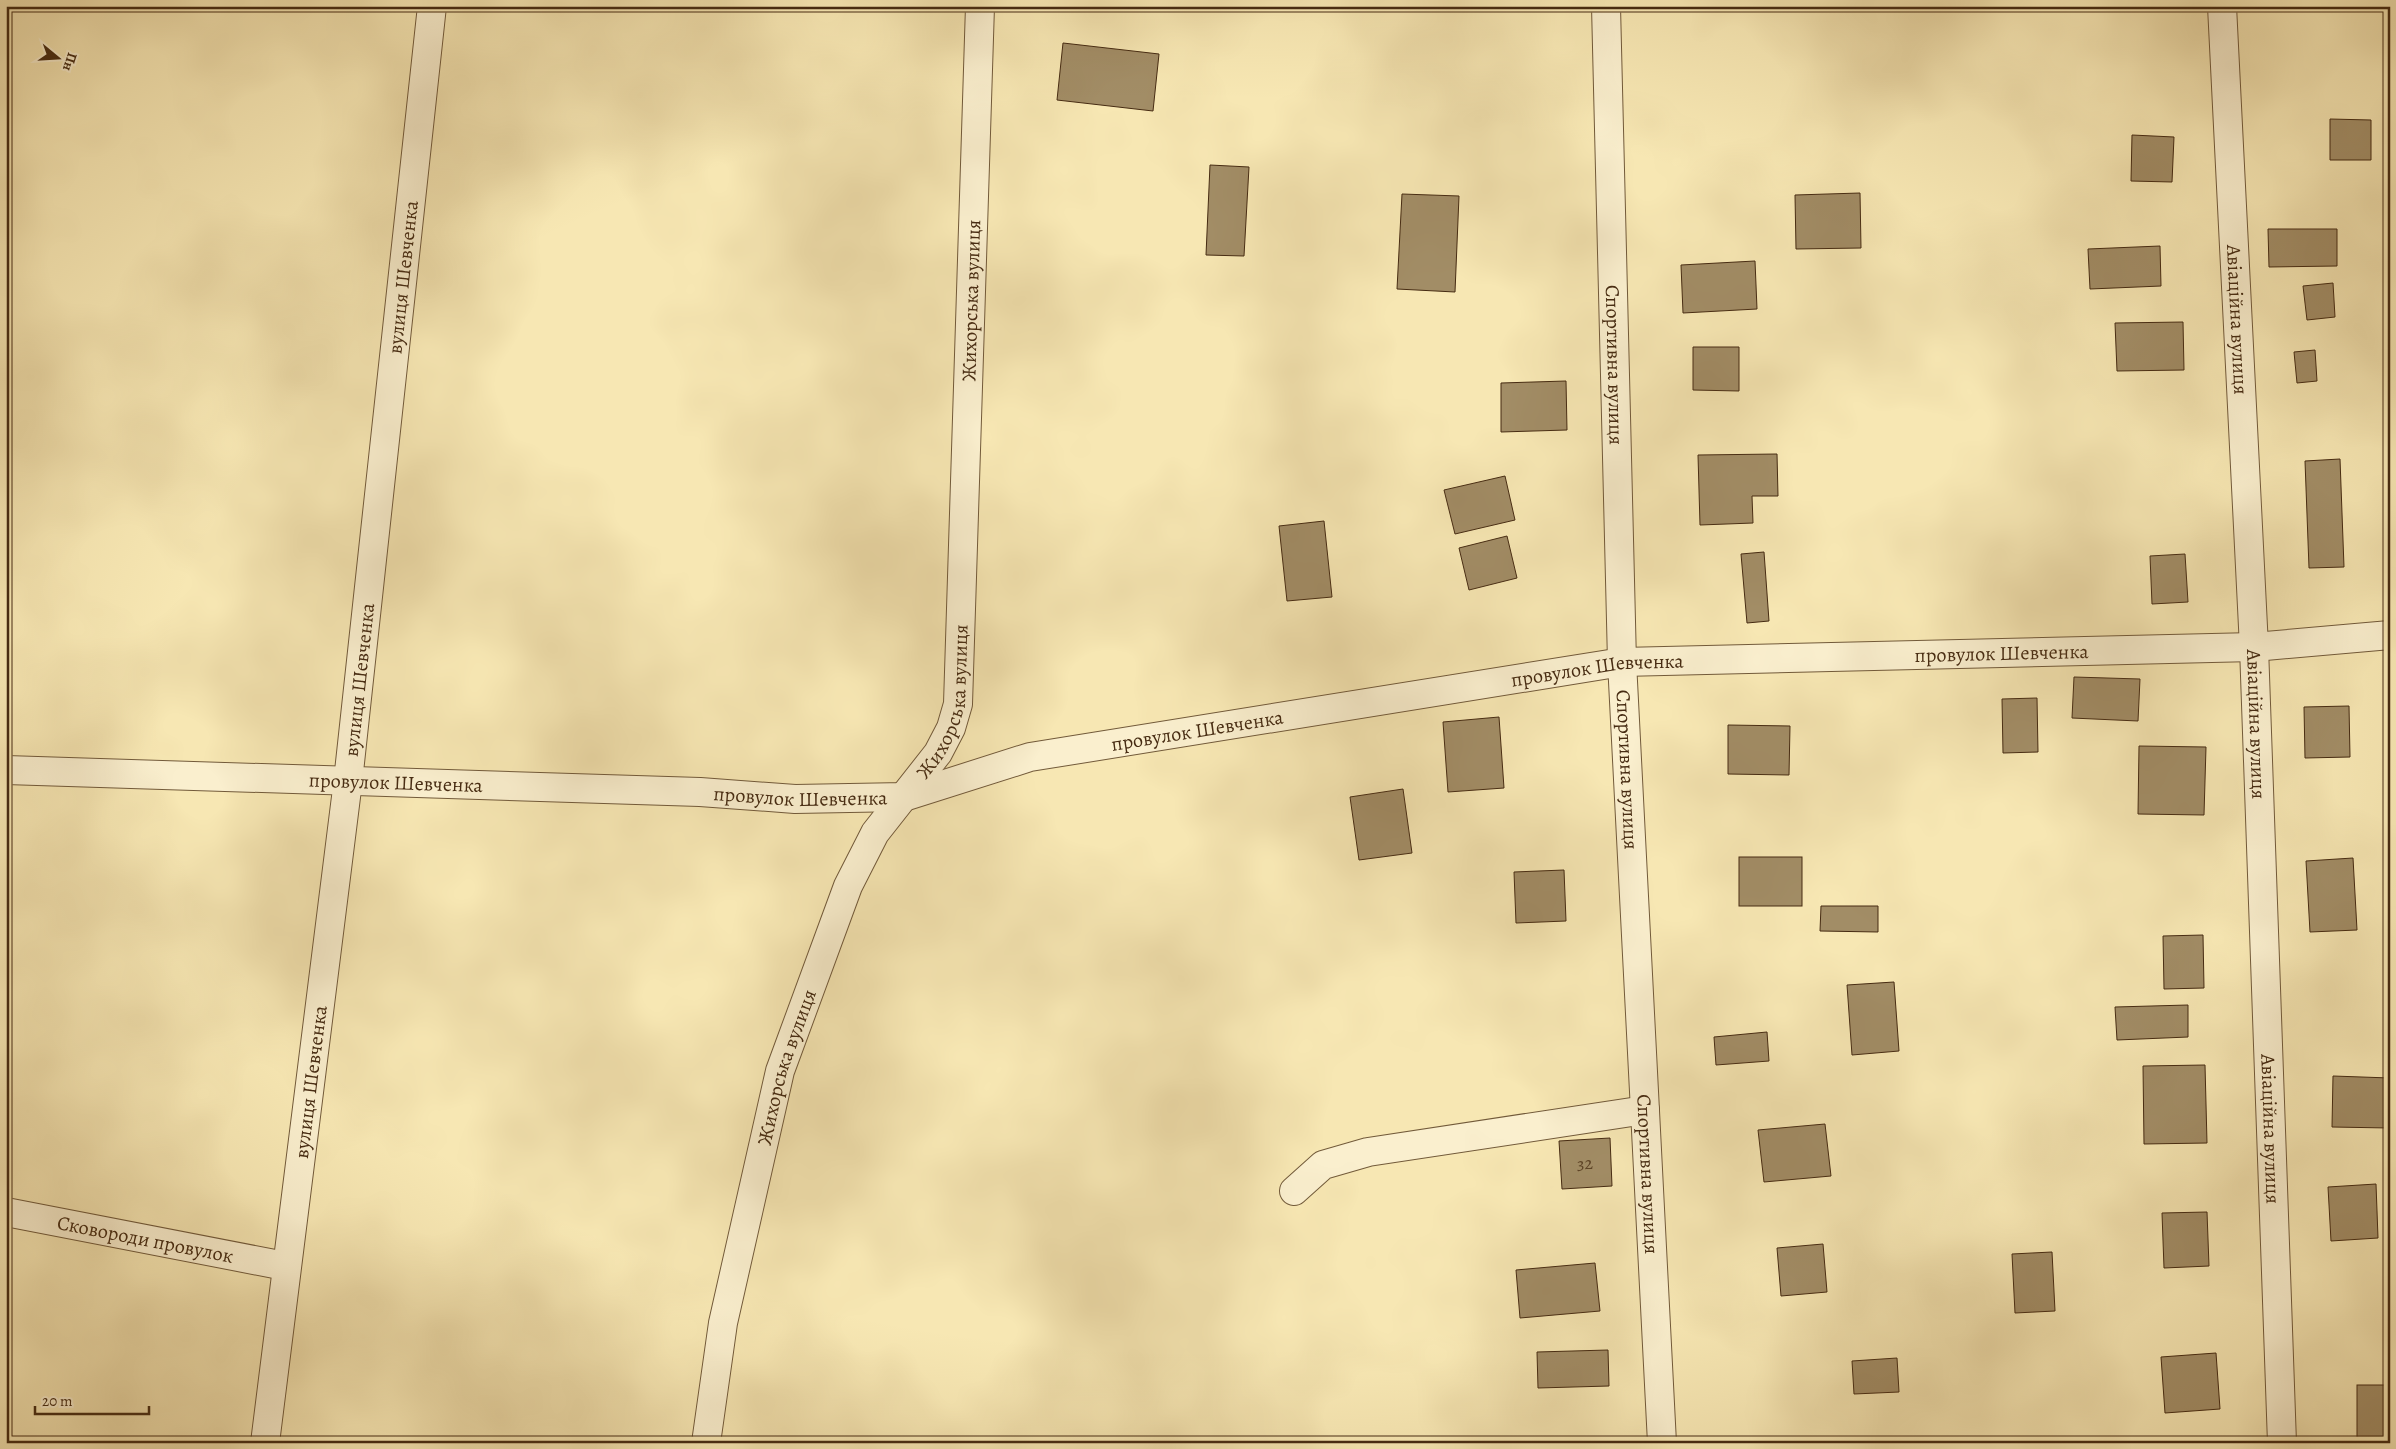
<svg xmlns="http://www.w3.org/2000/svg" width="2396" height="1449" viewBox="0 0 2396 1449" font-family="Alegreya,serif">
<rect width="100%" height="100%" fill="#f7e7b3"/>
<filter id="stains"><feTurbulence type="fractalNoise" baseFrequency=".004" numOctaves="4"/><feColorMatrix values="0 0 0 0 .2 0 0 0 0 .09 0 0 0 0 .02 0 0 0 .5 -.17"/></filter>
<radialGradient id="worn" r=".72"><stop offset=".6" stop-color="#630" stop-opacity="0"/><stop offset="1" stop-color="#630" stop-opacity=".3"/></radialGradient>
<g fill="#a28d66" stroke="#462b12">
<path d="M1063 43 1159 54 1153 111 1057 100Z"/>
<path d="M2330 119 2371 120V160H2330Z"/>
<path d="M2132 135 2174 137 2172 182 2131 181Z"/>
<path d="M1210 165 1249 167 1244 256 1206 255Z"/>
<path d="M1860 193 1861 248 1796 249 1795 195Z"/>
<path d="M1402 194 1459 196 1455 292 1397 289Z"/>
<path d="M2268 229H2337V266L2269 267Z"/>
<path d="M2160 246 2161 286 2090 289 2088 249Z"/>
<path d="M1755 261 1757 309 1683 313 1681 265Z"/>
<path d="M2333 283 2335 317 2307 320 2303 286Z"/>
<path d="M2183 322 2184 370 2117 371 2115 323Z"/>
<path d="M1693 347H1739V391L1693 390Z"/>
<path d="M2315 350 2317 381 2297 383 2294 352Z"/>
<path d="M1566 381 1567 430 1501 432V383Z"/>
<path d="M1777 454 1778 496H1752L1753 523 1700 525 1698 455Z"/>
<path d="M2340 459 2344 567 2309 568 2305 461Z"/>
<path d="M1505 476 1515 520 1455 534 1444 490Z"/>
<path d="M1324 521 1332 597 1287 601 1279 526Z"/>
<path d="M1507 536 1517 578 1469 590 1459 548Z"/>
<path d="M1764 552 1769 621 1747 623 1741 554Z"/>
<path d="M2185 554 2188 602 2152 604 2150 556Z"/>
<path d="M2074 677 2140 679 2138 721 2072 718Z"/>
<path d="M2037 698 2038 752 2003 753 2002 699Z"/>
<path d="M2349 706 2350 757 2305 758 2304 707Z"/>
<path d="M1499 717 1504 788 1448 792 1443 722Z"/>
<path d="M1728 725 1790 726 1789 775 1728 774Z"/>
<path d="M2139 746 2206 747 2204 815 2138 814Z"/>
<path d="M1403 789 1412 853 1359 860 1350 797Z"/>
<rect x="1739" y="857" width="63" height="49"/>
<path d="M2353 858 2357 930 2310 932 2306 861Z"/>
<path d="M1564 870 1566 921 1516 923 1514 872Z"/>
<path d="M1821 906H1878V932L1820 931Z"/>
<path d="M2203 935 2204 988 2164 989 2163 936Z"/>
<path d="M1894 982 1899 1051 1852 1055 1847 985Z"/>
<path d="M2188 1005V1037L2117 1040 2115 1007Z"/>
<path d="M1767 1032 1769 1061 1716 1065 1714 1037Z"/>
<path d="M2205 1065 2207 1143 2144 1144 2143 1066Z"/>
<path d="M2333 1076 2390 1078 2389 1128 2332 1127Z"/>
<path d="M1825 1124 1831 1176 1764 1182 1758 1130Z"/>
<path d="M1610 1138 1612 1186 1562 1189 1559 1141Z"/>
<path d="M2376 1184 2378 1238 2331 1241 2328 1187Z"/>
<path d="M2207 1212 2209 1266 2164 1268 2162 1213Z"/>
<path d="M1823 1244 1827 1292 1781 1296 1777 1248Z"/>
<path d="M2052 1252 2055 1311 2015 1313 2012 1254Z"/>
<path d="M1595 1263 1600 1311 1520 1318 1516 1270Z"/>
<path d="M1608 1350 1609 1386 1538 1388 1537 1352Z"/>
<path d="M2216 1353 2220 1409 2165 1413 2161 1357Z"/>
<path d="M1897 1358 1899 1392 1854 1394 1852 1361Z"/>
<rect x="2357" y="1385" width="33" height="58"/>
</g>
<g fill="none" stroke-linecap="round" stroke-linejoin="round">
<defs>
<g id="minor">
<path id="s1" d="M1606 6 1622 662 1662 1443"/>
<path id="s2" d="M2222 6 2254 647 2282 1443"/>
<path id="s3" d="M6 770 700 792 795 799 904 797 1030 757 1622 662 2254 647 2390 635"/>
<path d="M1294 1191 1323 1165 1368 1152 1645 1110"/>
<path id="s4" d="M6 1212 285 1266"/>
<path id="s5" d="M265 1443 348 781 432 6"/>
<path id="s6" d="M706 1443 723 1323 780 1071 848 886 875 833 938 753 951 728 958 704 980 6"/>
</g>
</defs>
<use href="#minor" stroke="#725a3a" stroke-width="30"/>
<use href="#minor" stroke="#faefce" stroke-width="28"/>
</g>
<g text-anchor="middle" stroke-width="4" stroke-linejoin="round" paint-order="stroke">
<g font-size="18" fill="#5d4427">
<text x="1585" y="1169">32</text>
</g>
<g font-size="20" fill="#462b12" stroke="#faefce">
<text dy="7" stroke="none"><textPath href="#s5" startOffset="1174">вулиця Шевченка</textPath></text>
<text dy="7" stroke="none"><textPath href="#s6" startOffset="1195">Жихорська вулиця</textPath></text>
<text dy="7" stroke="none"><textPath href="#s2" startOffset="314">Авіаційна вулиця</textPath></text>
<text dy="7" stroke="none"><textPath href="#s1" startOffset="359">Спортивна вулиця</textPath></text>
<text dy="7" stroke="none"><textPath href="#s3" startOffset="2010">провулок Шевченка</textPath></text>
<text dy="7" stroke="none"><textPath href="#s3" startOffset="1605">провулок Шевченка</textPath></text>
<text dy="7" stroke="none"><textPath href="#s5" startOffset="769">вулиця Шевченка</textPath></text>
<text dy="7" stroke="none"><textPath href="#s6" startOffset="790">Жихорська вулиця</textPath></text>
<text dy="7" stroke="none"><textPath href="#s2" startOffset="719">Авіаційна вулиця</textPath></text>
<text dy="7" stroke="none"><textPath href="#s3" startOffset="1200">провулок Шевченка</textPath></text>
<text dy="7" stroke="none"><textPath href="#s1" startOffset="764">Спортивна вулиця</textPath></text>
<text dy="7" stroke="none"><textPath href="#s3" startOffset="390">провулок Шевченка</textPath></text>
<text dy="7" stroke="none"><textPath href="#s3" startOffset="795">провулок Шевченка</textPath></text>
<text dy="7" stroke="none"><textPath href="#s6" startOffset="385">Жихорська вулиця</textPath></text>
<text dy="7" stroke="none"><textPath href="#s5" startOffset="364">вулиця Шевченка</textPath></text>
<text dy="7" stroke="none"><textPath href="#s2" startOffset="1124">Авіаційна вулиця</textPath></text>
<text dy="7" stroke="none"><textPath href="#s1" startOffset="1169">Спортивна вулиця</textPath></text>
<text dy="7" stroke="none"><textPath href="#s4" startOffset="142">Сковороди провулок</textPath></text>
</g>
</g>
<rect width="2396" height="1449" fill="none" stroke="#f7e7b3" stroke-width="25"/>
<rect x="8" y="8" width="2381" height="1434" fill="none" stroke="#462b12" stroke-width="2.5"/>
<rect x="12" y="12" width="2371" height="1424" fill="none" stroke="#462b12"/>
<g transform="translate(58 58) rotate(108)" stroke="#faefce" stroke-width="4" paint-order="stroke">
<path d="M0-4L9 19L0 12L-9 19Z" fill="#462b12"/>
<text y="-8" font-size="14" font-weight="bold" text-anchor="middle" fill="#462b12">Пн</text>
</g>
<path d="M35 1406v8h114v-8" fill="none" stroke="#462b12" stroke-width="2.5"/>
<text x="42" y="1406" font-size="15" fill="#462b12" stroke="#faefce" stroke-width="4" paint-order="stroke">20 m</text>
<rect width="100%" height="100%" filter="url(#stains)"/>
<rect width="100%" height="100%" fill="url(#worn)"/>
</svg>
